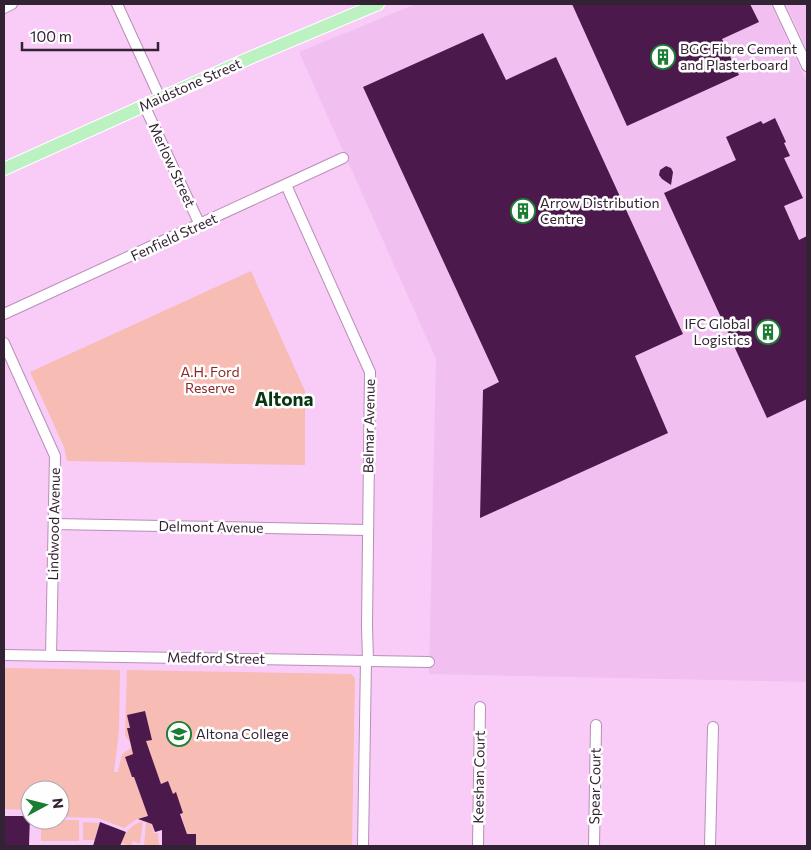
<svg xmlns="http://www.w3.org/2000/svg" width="811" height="850" viewBox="0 0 811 850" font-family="Commissioner,sans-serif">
<rect width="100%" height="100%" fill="#f9ccf8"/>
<g fill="#f1bff0">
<path d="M416 4H771L807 83V682L429 674 436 359 299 52Z"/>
<path d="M786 4H807V50Z"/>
</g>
<g fill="#f7bcb4">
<path d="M251 271 305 391V465L67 461 64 447 30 372Z"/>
<path d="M4 668 120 670 119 731 114 772H118L122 754 131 748 130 742 125 736 127 670 351 674 355 678 352 846H196V834H187L175 793 173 794 168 781 161 784 149 751 137 752 125 757 132 777H134L149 818 137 819 124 828 98 818 60 817V790H30V810L4 809Z"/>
<rect x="41" y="820" width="38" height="21"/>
<path d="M143 821 140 844 133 841 131 846 121 843C125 832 131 825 143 821Z"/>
<path d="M83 822 99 823 95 840H83Z"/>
<path d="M146 822 151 823 154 833H158L159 846H144Z"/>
</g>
<g fill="#4c194d">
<path d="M572 4H750L759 22 722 39 739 75 627 126Z"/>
<path d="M483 33 506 80 556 57 683 334 635 356 668 433 480 518 483 390 499 382 363 87Z"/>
<path d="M775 118 786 142 784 143 790 156 784 158 803 198 784 206 799 240 807 236V399L767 418 664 193 736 160 726 137 761 121 763 124Z"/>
<path d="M666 166 671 168 673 172 671 185 662 179 659 175 660 170Z"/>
<path d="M145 711 152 740 146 741 161 784 168 781 173 794 176 792 183 813 180 814 187 834H196V846H162V830L155 832 152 824 138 819 148 816 134 777H132L125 757 133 754 127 728H130L127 715Z"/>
<path d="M4 816H30L29 846H4Z"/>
<path d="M100 822 126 832 120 846H93Z"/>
</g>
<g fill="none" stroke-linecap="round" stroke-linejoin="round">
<defs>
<g id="minor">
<path d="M117 4 160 98"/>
<path d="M778 4 807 66"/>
<path d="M4 8 12 4"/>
<path d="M144 105 200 225"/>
<path d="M286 185 370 372 367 626 368 661"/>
<path d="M4 314 343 158"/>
<path d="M4 343 55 456 51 656"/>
<path d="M54 524 368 530"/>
<path d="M4 655 429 662"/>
<path d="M363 846 366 661"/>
<path d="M478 846 480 707"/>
<path d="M594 846 596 725"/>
<path d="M710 846 713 727"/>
</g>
<path id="major" d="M4 169 252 57 378 4"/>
</defs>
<use href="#minor" stroke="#b88eb8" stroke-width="12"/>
<use href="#major" stroke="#fff" stroke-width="14"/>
<use href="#minor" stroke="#fff" stroke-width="10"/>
<use href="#major" stroke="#bcf1c1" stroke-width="12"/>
</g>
<defs>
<symbol id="building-ring" viewBox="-11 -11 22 22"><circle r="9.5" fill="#fefefe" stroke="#1a7e32" stroke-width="1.5"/><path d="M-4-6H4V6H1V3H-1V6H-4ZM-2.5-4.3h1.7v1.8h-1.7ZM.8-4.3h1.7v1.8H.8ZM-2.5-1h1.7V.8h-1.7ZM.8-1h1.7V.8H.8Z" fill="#1a7e32"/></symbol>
<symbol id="school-ring" viewBox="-11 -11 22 22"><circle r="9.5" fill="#fefefe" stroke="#1a7e32" stroke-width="1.5"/><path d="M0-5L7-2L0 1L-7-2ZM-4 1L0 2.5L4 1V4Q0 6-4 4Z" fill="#1a7e32"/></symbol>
</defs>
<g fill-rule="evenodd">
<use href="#building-ring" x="649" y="43" width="28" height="28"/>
<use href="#building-ring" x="509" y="197" width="28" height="28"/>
<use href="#building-ring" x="754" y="318" width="28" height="28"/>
<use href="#school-ring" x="165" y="720" width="28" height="28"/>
</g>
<g text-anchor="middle" stroke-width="5" stroke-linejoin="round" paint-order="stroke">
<g font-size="14" fill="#323" stroke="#fefefe" text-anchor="start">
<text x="680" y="54">BGC Fibre Cement<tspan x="680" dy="16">and Plasterboard</tspan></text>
<text x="540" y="208">Arrow Distribution<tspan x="540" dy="16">Centre</tspan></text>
<text x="750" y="329" text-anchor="end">IFC Global<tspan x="750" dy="16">Logistics</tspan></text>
<text x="196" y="739">Altona College</text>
</g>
<g font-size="14" fill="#323" stroke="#fefefe">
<text transform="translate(190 85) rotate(-24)" y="5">Maidstone Street</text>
<text transform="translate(172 165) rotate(65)" y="5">Merlow Street</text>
<text transform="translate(174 237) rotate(-25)" y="5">Fenfield Street</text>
<text transform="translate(369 426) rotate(-89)" y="5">Belmar Avenue</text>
<text transform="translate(54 524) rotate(-89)" y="5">Lindwood Avenue</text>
<text transform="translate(211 527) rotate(1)" y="5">Delmont Avenue</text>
<text transform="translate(216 658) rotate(1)" y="5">Medford Street</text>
<text transform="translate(479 777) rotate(-89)" y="5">Keeshan Court</text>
<text transform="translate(595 786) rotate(-89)" y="5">Spear Court</text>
</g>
<g font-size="14" fill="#8c2925" stroke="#fefefe">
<text x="210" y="377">A.H. Ford<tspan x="210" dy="16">Reserve</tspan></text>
</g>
<g font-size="19" font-weight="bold" fill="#073612" stroke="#fefefe">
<text x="284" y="406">Altona</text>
</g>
</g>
<rect width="811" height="850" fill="none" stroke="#332233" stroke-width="10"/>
<g transform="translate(45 805) rotate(83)"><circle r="24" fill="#fefefe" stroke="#ada6ad"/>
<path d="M0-4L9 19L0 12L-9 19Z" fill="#1a7e32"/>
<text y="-8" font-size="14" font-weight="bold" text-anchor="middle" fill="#332233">N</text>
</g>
<path d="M22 42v8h136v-8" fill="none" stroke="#332233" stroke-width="2.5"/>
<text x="30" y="42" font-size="15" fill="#332233" stroke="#fefefe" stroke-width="4" paint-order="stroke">100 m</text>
</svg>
